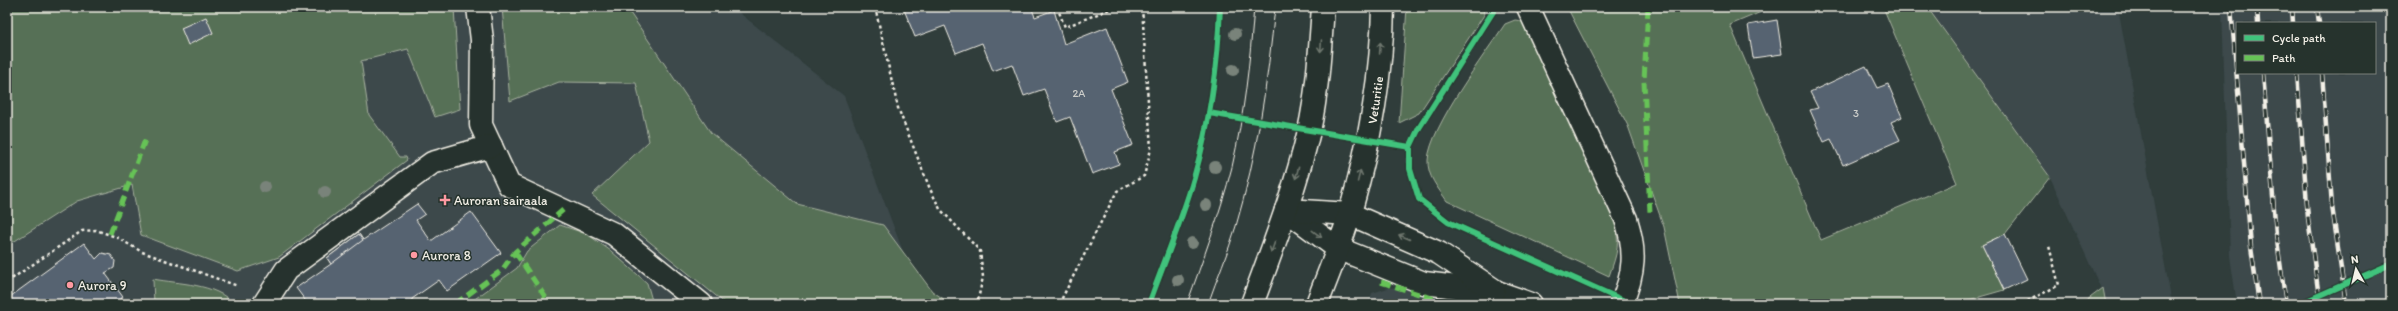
<svg xmlns="http://www.w3.org/2000/svg" width="2398" height="311" viewBox="0 0 2398 311" font-family="Itim,sans-serif">
<rect width="100%" height="100%" fill="#303d3b"/>
<filter id="ink" filterUnits="userSpaceOnUse"><feTurbulence type="fractalNoise" baseFrequency=".025" numOctaves="2"/><feDisplacementMap in="SourceGraphic" scale="8" xChannelSelector="R" yChannelSelector="G"/><feConvolveMatrix kernelMatrix="1 2 1 2 8 2 1 2 1" color-interpolation-filters="sRGB"/></filter>
<g filter="url(#ink)">
<g fill="#3c494b" fill-rule="evenodd">
<path d="M7 7H732L844 96 923 304H7Z"/>
<path d="M1927 7H2118L2172 304H2108L2050 177Z"/>
<path d="M2222 7H2391V304H2237L2230 256ZM2237 23H2375V73H2237Z"/>
<path d="M1415 286 1469 304H1368L1372 293 1388 288Z"/>
</g>
<g fill="#577056" stroke="#a6b09f">
<path d="M7 7H454L460 109 435 117 408 49 361 61 369 115 400 157H406L407 160 279 257 238 271 141 235 132 185 77 201 7 246Z"/>
<path d="M502 7H626L711 133 797 204 883 225 932 291 951 304H726L592 195 649 141 636 83 559 82 510 101Z"/>
<path d="M1407 7H1483L1484 15 1419 113 1399 123Z"/>
<path d="M1567 7H1773L1730 25 1821 240 1957 183 1883 7H1927L2050 177 2005 234 1982 245 2004 290 1955 304H1680L1664 227 1628 126Z"/>
<path d="M1515 20 1522 21 1614 218C1620 245 1618 251 1609 276L1447 201C1438 188 1427 176 1428 160 1430 127 1485 54 1505 24Z"/>
<path d="M560 225 587 234 611 251 647 283 653 304H468L517 268 527 251Z"/>
<path d="M153 279C179 284 215 283 234 304H154Z"/>
<path d="M2103 288 2106 304H2082Z"/>
</g>
<g fill="#576471" stroke="#f4f1e8">
<path d="M903 7H1035L1032 9 1035 17 1054 10 1064 44 1107 27 1128 82 1111 89 1133 145 1115 152 1119 164 1092 174 1070 117 1057 122 1044 89 1024 96 1012 64 993 71 982 43 956 53 945 26 915 37Z"/>
<path d="M206 17 213 33 188 45 181 28Z"/>
<path d="M1777 20 1782 54 1753 58 1748 25Z"/>
<path d="M1866 66 1877 88 1888 84 1902 117 1891 122 1900 140 1843 165 1831 139 1824 142 1810 110 1818 108 1810 92Z"/>
<path d="M417 204 425 214 416 220 431 241 471 212 501 253 447 291 439 280 412 299V304H308L296 288 331 264 327 258 359 234 363 240Z"/>
<path d="M359 234 363 240 331 264 327 258Z"/>
<path d="M2005 234 2027 279 2004 290 1982 245Z"/>
<path d="M84 243 96 259 102 253 111 255 115 261 114 268 105 273 123 297 113 304H7V299Z"/>
</g>
<g fill="none" stroke-linecap="round" stroke-linejoin="round">
<defs>
<g id="service">
<path d="M478 7 482 40 481 125 509 185 614 234 701 304"/>
<path d="M1528 7 1626 219C1636 251 1635 273 1621 304"/>
<path d="M264 304 286 270 432 163 491 146"/>
</g>
<g id="secondary">
<path d="M1286 210 1337 248 1424 283 1497 292 1531 304"/>
<path d="M1286 210 1350 214 1439 253 1494 290"/>
</g>
<g id="primary">
<path d="M1252 304C1273 247 1295 190 1309 131 1318 90 1320 48 1323 7"/>
<path d="M1317 304C1328 274 1341 244 1350 213 1369 146 1382 77 1383 7"/>
</g>
</defs>
<use href="#service" stroke="#f4f1e8" stroke-width="25"/>
<use href="#secondary" stroke="#f4f1e8" stroke-width="25"/>
<use href="#primary" stroke="#f4f1e8" stroke-width="25"/>
<g stroke="#f4f1e8" stroke-width="2.5" stroke-dasharray="3 3" stroke-linecap="butt">
<path d="M875 7 898 108 930 189 940 209 980 251 983 277 977 304"/>
<path d="M1057 7 1065 27 1115 7"/>
<path d="M7 282 82 231 96 230 116 237 142 252 238 286"/>
<path d="M1059 304 1117 191 1144 176 1151 149 1142 7"/>
<path d="M2022 304 2059 285 2049 246"/>
</g>
<use href="#service" stroke="#26332d" stroke-width="22"/>
<use href="#secondary" stroke="#26332d" stroke-width="22"/>
<use href="#primary" stroke="#26332d" stroke-width="22"/>
<g stroke="#f4f1e8" stroke-width="1">
<path d="M1187 304C1203 259 1220 214 1232 167 1244 115 1250 61 1254 7"/>
<path d="M1208 304C1217 278 1228 253 1236 226 1257 155 1268 81 1275 7"/>
</g>
<defs>
<g id="rail">
<path d="M2231 7 2251 247 2259 304"/>
<path d="M2257 7 2258 23"/>
<path d="M2292 7 2293 23"/>
<path d="M2317 7 2319 23"/>
<path d="M2263 73 2276 234 2286 304"/>
<path d="M2297 73 2308 218 2320 304"/>
<path d="M2322 73 2332 206 2346 304"/>
</g>
</defs>
<use href="#rail" stroke="#f4f1e8" stroke-width="4.5"/>
<use href="#rail" stroke="#26332d" stroke-width="3" stroke-dasharray="9" stroke-linecap="butt"/>
<g stroke="#66c356" stroke-width="5" stroke-dasharray="10 5" stroke-linecap="butt">
<path d="M1648 7 1644 81 1650 213"/>
<path d="M110 234 145 140"/>
<path d="M515 252 550 304"/>
<path d="M1381 282 1450 304"/>
<path d="M455 304 502 270 515 252 563 210"/>
</g>
<defs>
<g id="cycleway">
<path d="M1496 7 1419 128 1410 147V169L1419 199 1448 222 1631 304"/>
<path d="M1209 113 1410 147"/>
<path d="M1149 304C1164 262 1182 220 1194 178 1210 122 1218 65 1220 7"/>
<path d="M2300 304 2391 264"/>
</g>
</defs>
<use href="#cycleway" stroke="#26332d" stroke-width="8"/>
<use href="#cycleway" stroke="#40c37c" stroke-width="6"/>
</g>
<g fill="#79837a">
<circle cx="1235" cy="34" r="6"/>
<circle cx="1233" cy="70" r="6"/>
<circle cx="1215" cy="167" r="6"/>
<circle cx="265" cy="187" r="6"/>
<circle cx="325" cy="192" r="6"/>
<circle cx="1206" cy="205" r="6"/>
<circle cx="1192" cy="243" r="6"/>
<circle cx="1178" cy="280" r="6"/>
</g>
<defs><path id="oneway-shaft" d="M-6 0H5M1.5-3L5.5 0L1.5 3" fill="none" stroke-width="1.6" stroke-linecap="round" stroke-linejoin="round"/></defs>
<g stroke="#6e766e">
<use href="#oneway-shaft" transform="translate(1321 46) rotate(94)"/>
<use href="#oneway-shaft" transform="translate(1380 48) rotate(-86)"/>
<use href="#oneway-shaft" transform="translate(1297 173) rotate(106)"/>
<use href="#oneway-shaft" transform="translate(1359 176) rotate(-76)"/>
<use href="#oneway-shaft" transform="translate(1317 234) rotate(37)"/>
<use href="#oneway-shaft" transform="translate(1404 237) rotate(-157)"/>
<use href="#oneway-shaft" transform="translate(1273 247) rotate(110)"/>
</g>
</g>
<g fill="#ff9aa2" stroke="#26332d" stroke-width="1.5">
<path d="M443 194h4v4h4v4h-4v4h-4v-4h-4v-4h4z"/>
<circle cx="414" cy="255" r="4"/>
<circle cx="70" cy="285" r="4"/>
</g>
<g text-anchor="middle" stroke-width="3" stroke-linejoin="round" paint-order="stroke">
<g font-size="11" fill="#cdceca">
<text x="1079" y="97">2A</text>
<text x="1856" y="117">3</text>
</g>
<g font-size="13" fill="#f4f1e8" stroke="#26332d">
<text transform="translate(1375 100) rotate(-82)" y="5">Veturitie</text>
</g>
<g font-size="13" fill="#f4f1e8" stroke="#26332d" text-anchor="start">
<text x="454" y="205">Auroran sairaala</text>
<text x="422" y="260">Aurora 8</text>
<text x="78" y="290">Aurora 9</text>
</g>
</g>
<rect width="2398" height="311" fill="none" stroke="#26332d" stroke-width="24"/>
<rect x="12" y="12" width="2374" height="287" fill="none" stroke="#f4f1e8" stroke-width="1.5" filter="url(#ink)"/>
<rect x="2236" y="22" width="140" height="52" fill="#26332d" stroke="#787f78"/>
<rect x="2244" y="35" width="20" height="6" fill="#40c37c" stroke="#787f78"/>
<text x="2272" y="42" font-size="12" fill="#f4f1e8">Cycle path</text>
<rect x="2244" y="55" width="20" height="6" fill="#66c356" stroke="#787f78"/>
<text x="2272" y="62" font-size="12" fill="#f4f1e8">Path</text>
<g transform="translate(2356 269) rotate(352)" stroke="#26332d" stroke-width="3" paint-order="stroke">
<path d="M0-3L7 15L0 10L-7 15Z" fill="#f4f1e8"/>
<text y="-6" font-size="11" font-weight="bold" text-anchor="middle" fill="#f4f1e8">N</text>
</g>
</svg>
